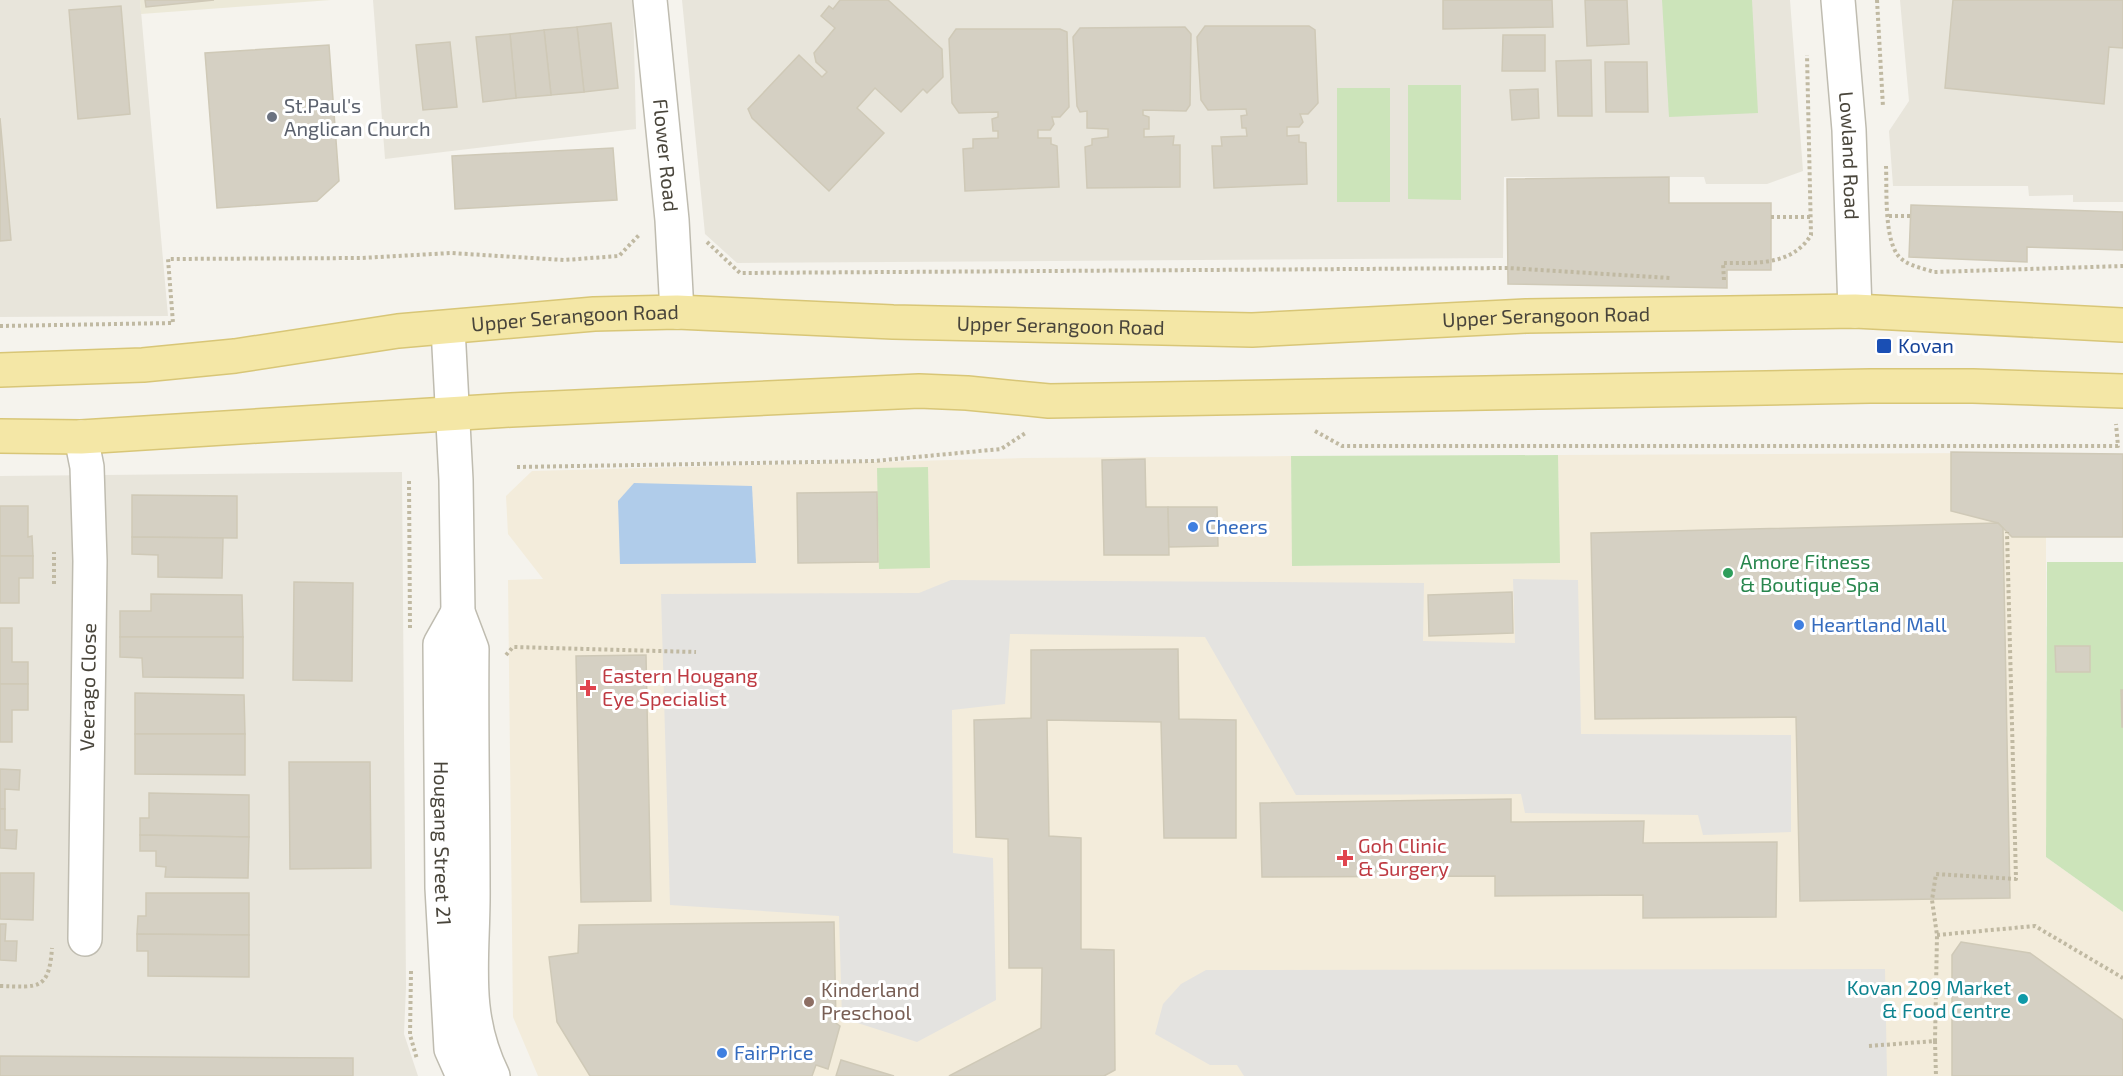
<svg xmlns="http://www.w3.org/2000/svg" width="2123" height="1076" viewBox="0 0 2123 1076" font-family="'Exo 2',sans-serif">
<rect width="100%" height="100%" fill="#f5f3ed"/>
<g fill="#e8e5db">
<path d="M0 0H140L168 316 0 317Z"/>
<path d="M373 0H633L636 129 385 159Z"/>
<path d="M682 0H1790L1803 171 1767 184H1706L1704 177H1504L1503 258 737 263 705 234Z"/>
<path d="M1900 0H2123V202H2073V195L2029 196 2028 186H1893L1889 131 1909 101Z"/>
<path d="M402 472 406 987 404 1034 418 1076H0V476Z"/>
</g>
<path fill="#f3ecdb" d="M1976 453 2046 489V857L2123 912V1076H538L513 1017 508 580 543 579 508 534 506 496 532 471 1024 458 1291 456 1293 566 1559 563 1558 455Z"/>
<path fill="#ece9d8" d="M140 0H331L141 14Z"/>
<g fill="#cce4ba">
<path d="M1662 0H1752L1758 113 1669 117Z"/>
<path d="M1408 85H1461V200L1408 199Z"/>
<rect x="1337" y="88" width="53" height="114"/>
<path d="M1558 455 1560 563 1292 566 1291 456Z"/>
<path d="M928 467 930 568 879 569 877 468Z"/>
<path d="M2047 562H2123V912L2046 857Z"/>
</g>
<g fill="#e4e3e0">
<path d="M1513 579 1578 580 1581 734 1791 735V832L1703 835 1698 815 1525 813 1521 794 1296 795 1205 637 1010 634 1005 704 952 710 953 853 993 858 996 1000 917 1042 842 1018 839 916 670 905 661 594 919 593 951 580 1424 583 1423 641 1515 643Z"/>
<path d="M1885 969 1887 1076H1244L1237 1065H1210L1155 1034 1163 1004 1181 984 1206 970Z"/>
</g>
<path fill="#b0ccea" d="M634 483 752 486 756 563 620 564 618 501Z"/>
<g fill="#d5d0c3" stroke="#cfc9b7" stroke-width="1.5">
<path d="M145 0H214L146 7Z"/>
<path d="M840 0H888L942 49 943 77 927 93 923 89 901 112 875 88 857 108 884 133 829 191 752 118 748 109 799 55 822 77 827 72 816 62 814 53 835 28 821 16 829 6 833 9Z"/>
<path d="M1443 0H1552L1553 27 1443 29Z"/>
<path d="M1585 0H1627L1629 44 1587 46Z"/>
<path d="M1953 0H2123V48L2109 47 2104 104 1945 88Z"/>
<path d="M121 6 130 114 78 119 69 10Z"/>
<path d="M611 23 618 88 584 92 577 27Z"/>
<path d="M1205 26H1309L1315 30 1318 103 1308 114H1300L1303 122 1299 127H1287V136L1299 135V142L1306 143 1307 184 1214 188 1212 146H1222L1221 137 1247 136 1246 128H1242L1241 116 1247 115 1246 109 1208 110 1201 100 1197 37Z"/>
<path d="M577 27 584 92 551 95 544 30Z"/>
<path d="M1185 27 1191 34 1190 105 1186 111 1143 110V115L1149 117V129H1144V137L1174 136 1173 145H1180V187L1087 188 1085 147 1092 145V139L1108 137V129L1087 128V111L1080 112 1077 106 1073 37 1080 28Z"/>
<path d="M956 29H1060L1067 32 1069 107 1060 117H1052L1054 124 1050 130H1038V138H1051V144L1057 146 1059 187 965 191 963 149 973 148V139L998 138V131H993L992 119 998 117V112L959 113 952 103 949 39Z"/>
<path d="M544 30 551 95 516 98 510 34Z"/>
<path d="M510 34 516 98 483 102 476 37Z"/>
<path d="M1503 35H1545V71H1502Z"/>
<path d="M450 42 457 107 423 110 416 45Z"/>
<path d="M329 45 339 181 317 201 217 208 205 53Z"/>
<path d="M1591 60 1592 116H1558L1556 61Z"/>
<path d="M1605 62H1647L1648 112H1606Z"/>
<path d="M1538 89 1539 118 1512 120 1510 90Z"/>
<path d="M0 118 11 240 0 241Z"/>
<path d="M613 148 617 200 455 209 452 156Z"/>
<path d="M1669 177V203H1771V270H1727V288L1508 284 1507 179Z"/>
<path d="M1911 205 2123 212V250L2027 247V262L1909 257Z"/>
<path d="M1951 452 2123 454V537H2012L1998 523 1951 511Z"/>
<path d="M1145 459 1146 507H1168L1169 555H1104L1102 460Z"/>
<path d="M877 492 878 562 798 563 797 493Z"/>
<path d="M132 495 237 496V538L132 537Z"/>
<path d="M0 506H28V537L32 536 33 556H0Z"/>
<path d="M1168 507H1217L1218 546 1169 547Z"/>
<path d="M1998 523 2003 528 2010 898 1800 901 1796 717 1595 719 1591 533Z"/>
<path d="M132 537 223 538 222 578 158 577V555L132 554Z"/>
<path d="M0 556H33V578H19V603H0Z"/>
<path d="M294 582 353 583 352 681 293 680Z"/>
<path d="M1512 592 1513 633 1429 636 1428 595Z"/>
<path d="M151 594 242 595 243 637H120V611H151Z"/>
<path d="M0 628H12V662H28V684H0Z"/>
<path d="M120 637H243V678L143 677 142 658 120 657Z"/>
<path d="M2055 646H2090V672H2056Z"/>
<path d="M1178 649 1179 719 1236 720V838H1164L1161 722 1047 720 1049 836 1081 838V949L1114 950 1115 1070 1104 1076H949L1041 1028 1042 968H1009L1008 839 976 837 974 720 1031 718V650Z"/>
<path d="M646 655 651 901 581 902 576 656Z"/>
<path d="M0 684H28V710H12V742H0Z"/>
<path d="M2121 690H2123V727H2122Z"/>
<path d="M135 693 244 695 245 734H135Z"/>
<path d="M135 734H245V775L135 774Z"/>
<path d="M289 762H370L371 868 290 869Z"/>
<path d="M0 769 20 770 19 790 5 789V809H0Z"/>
<path d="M149 793 249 795V837L140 835V818H149Z"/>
<path d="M1511 799V822L1644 821 1643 843 1777 842 1776 917 1643 918V895L1495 896V876L1262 877 1260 803Z"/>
<path d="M0 809H5V830H17L16 849 0 848Z"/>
<path d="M140 835 249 837 248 878 165 877 166 867 156 866V851H140Z"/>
<path d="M0 873H34L33 920 0 919Z"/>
<path d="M146 893H249V935L137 934 138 916H146Z"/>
<path d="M834 922 836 1023 840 1026 828 1069 816 1065 812 1076H590L557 1022 549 957 578 953 579 925Z"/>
<path d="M0 924H6L5 941H17L16 961 0 960Z"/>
<path d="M137 934 249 935V977L148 976V951H137Z"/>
<path d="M1961 942 2030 953 2123 1020V1076H1952V955Z"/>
<path d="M0 1056 353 1058V1076H0Z"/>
<path d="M841 1060 894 1076H836Z"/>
</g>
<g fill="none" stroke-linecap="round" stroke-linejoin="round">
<defs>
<g id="minor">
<path id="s1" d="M650 0 672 220 677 312"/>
<path id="s2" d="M1838 0 1849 130 1855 311"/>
<path d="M448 328 456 480 458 612 472 649C471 729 473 808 473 887 474 955 461 1011 493 1076"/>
<path d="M81 437 87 467 90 561 85 939"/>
<path id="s3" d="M458 612 440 644 442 888 451 1049 463 1076"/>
</g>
<g id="major">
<path id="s4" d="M0 370 143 365 235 356 398 331 594 314 677 312 893 322 1252 330 1526 316 1855 311 2123 325"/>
<path d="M0 436 81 437 511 410 919 391 967 393 1049 401 1870 386H1973L2123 391"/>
</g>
</defs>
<use href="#minor" stroke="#bfbcb0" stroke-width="36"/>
<use href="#major" stroke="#d8c677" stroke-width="36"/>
<g stroke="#c0b9a2" stroke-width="4" stroke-dasharray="3 3" stroke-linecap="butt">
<path d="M1877 0 1883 107"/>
<path d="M1886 166C1887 188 1884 235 1897 254 1904 265 1922 268 1934 272L2123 266"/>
<path d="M1889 216H1911"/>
<path d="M1771 217H1810"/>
<path d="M707 242 740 273 1508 268 1670 278"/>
<path d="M1724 280 1723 263C1755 263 1792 266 1811 235L1807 55"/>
<path d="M0 326 173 323 168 259 362 258 451 253 564 260 619 256 640 234"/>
<path d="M1315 431 1342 446H2118L2116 424"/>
<path d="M517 467 874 461 1001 449 1027 432"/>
<path d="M409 481 410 628"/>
<path d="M54 584V552"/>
<path d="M506 655 513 647 696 652"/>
<path d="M1937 935 2035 926 2123 978"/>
<path d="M411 971 410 1035 417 1059"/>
<path d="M0 986C38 987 49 991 52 948"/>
<path d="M1935 1041 1936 1076"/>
<path d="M1869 1046 1935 1041 1937 935 1932 900 1936 874 2016 879 2007 532"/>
</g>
<use href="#minor" stroke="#fff" stroke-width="33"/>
<use href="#major" stroke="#f4e7a6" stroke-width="33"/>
</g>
<circle fill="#6b7280" stroke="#fff" stroke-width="2" cx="272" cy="117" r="6"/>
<rect fill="#1a4fb4" stroke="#fff" stroke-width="2" x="1876" y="338" width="16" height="16" rx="3"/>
<g fill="#3f7fe0" stroke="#fff" stroke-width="2">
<circle cx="1193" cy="527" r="6"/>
<circle cx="1799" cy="625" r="6"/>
<circle cx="722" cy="1053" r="6"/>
</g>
<circle fill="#2e9e5b" stroke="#fff" stroke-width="2" cx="1728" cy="573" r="6"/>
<g fill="#e0444e" stroke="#fff" stroke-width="2">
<path d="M585 679h6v6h6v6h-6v6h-6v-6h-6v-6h6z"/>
<path d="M1342 849h6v6h6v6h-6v6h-6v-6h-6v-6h6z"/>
</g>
<circle fill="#0f9aa8" stroke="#fff" stroke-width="2" cx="2023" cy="999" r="6"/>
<circle fill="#8d6e63" stroke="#fff" stroke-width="2" cx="809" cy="1002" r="6"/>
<g text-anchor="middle" stroke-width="6" stroke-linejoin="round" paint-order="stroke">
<g font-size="20" fill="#5b616d" stroke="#fff" text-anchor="start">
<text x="284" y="113">St.Paul's<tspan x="284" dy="23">Anglican Church</tspan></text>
</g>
<g font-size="20" fill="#49453b" stroke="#fff">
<text dy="7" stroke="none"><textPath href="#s2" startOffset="156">Lowland Road</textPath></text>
<text dy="7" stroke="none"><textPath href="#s1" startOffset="156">Flower Road</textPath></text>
<text dy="7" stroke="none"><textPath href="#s4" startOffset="1550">Upper Serangoon Road</textPath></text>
<text dy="7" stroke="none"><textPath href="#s4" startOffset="578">Upper Serangoon Road</textPath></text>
<text dy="7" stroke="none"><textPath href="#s4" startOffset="1064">Upper Serangoon Road</textPath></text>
<text transform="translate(88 687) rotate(-89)" y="7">Veerago Close</text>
<text dy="7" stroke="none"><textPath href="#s3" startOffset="236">Hougang Street 21</textPath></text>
</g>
<g font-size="20" fill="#164399" stroke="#fff" text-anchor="start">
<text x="1898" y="353">Kovan</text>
</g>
<g font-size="20" fill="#366cbe" stroke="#fff" text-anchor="start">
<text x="1205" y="534">Cheers</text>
<text x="1811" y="632">Heartland Mall</text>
<text x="734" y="1060">FairPrice</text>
</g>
<g font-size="20" fill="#27864d" stroke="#fff" text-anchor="start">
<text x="1740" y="569">Amore Fitness<tspan x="1740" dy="23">&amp; Boutique Spa</tspan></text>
</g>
<g font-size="20" fill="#be3a42" stroke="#fff" text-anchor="start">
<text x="602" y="683">Eastern Hougang<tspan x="602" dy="23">Eye Specialist</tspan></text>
<text x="1358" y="853">Goh Clinic<tspan x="1358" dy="23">&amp; Surgery</tspan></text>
</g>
<g font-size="20" fill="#0d838f" stroke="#fff" text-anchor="end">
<text x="2011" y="995">Kovan 209 Market<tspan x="2011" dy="23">&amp; Food Centre</tspan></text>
</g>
<g font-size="20" fill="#785e54" stroke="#fff" text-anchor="start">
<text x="821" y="997">Kinderland<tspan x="821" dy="23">Preschool</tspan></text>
</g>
</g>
</svg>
